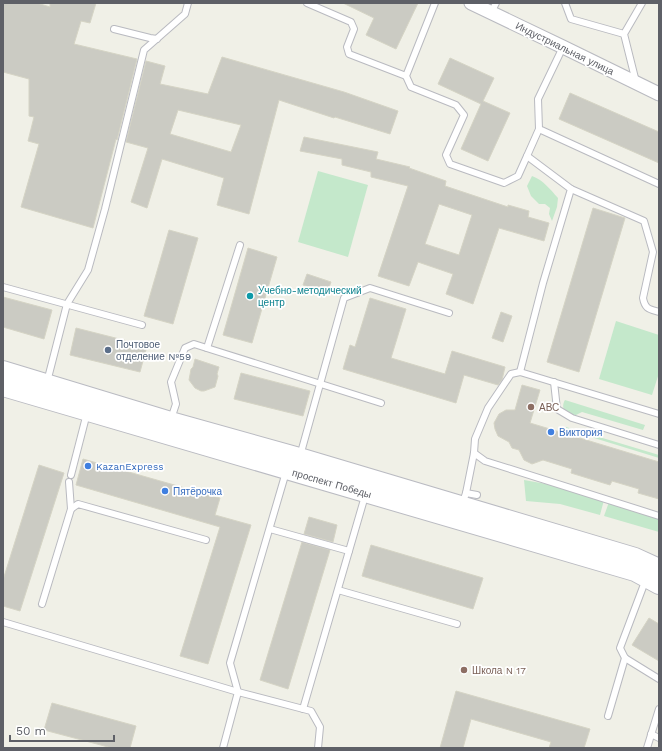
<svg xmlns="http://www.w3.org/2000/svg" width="662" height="751" viewBox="0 0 662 751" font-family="'Work Sans',sans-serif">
<rect width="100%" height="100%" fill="#f0f0e7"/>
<g fill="#c4e8cb">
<path d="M318 171 368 185 348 257 298 242Z"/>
<path d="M532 176C543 180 550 189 558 198L557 207 552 221 549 214 550 208 545 204H539L531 196 527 186Z"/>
<path d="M616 321 659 335V373L652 395 599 379Z"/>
<path d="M565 400 645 425 643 430 582 412C580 413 578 414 576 415 566 417 560 408 565 400Z"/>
<path d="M566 427 659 455V458L565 429Z"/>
<path d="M524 480 563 487 604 500 600 515 560 504 526 501Z"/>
<path d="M609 502 659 517V532L604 516Z"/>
</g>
<g fill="#cbcbc3" stroke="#d5d4c5" fill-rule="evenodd">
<path d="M3 3H37L50 7V3H96L90 23 81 21 74 44 137 59 117 140 116 139 93 228 21 207 39 144 28 141 34 117 29 116V79L3 72Z"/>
<path d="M343 3H418L396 49 366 35 374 18Z"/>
<path d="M222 57 344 92 398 111 390 134 335 117 334 118 279 100 249 214 217 205 224 178 162 159 147 208 131 202 148 148 126 142 146 61 165 66 160 84 208 94ZM178 110 241 125 231 152 170 134Z"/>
<path d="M450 58 494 78 483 101 510 113 488 161 461 149 481 104 438 84Z"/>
<path d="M570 93 659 132V163L559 119Z"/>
<path d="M304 137 378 152 376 159 410 167 409 168 446 181 445 186 508 207V205L529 211 528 217 549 223 544 241 499 228 473 304 446 294 453 274 418 262 409 286 378 276 408 186 371 177V172L342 165V159L300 151ZM439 204 472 215 459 255 425 244Z"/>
<path d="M593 208 625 218 579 372 547 362Z"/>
<path d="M169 230 198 238 173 324 144 316Z"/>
<path d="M248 248 277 257 252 343 223 335Z"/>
<path d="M307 274 331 282 327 293 303 285Z"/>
<path d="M3 297 52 310 44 339 3 327Z"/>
<path d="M370 298 406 309 391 358 445 374 452 351 505 367 502 380 498 385 464 375 456 403 343 369 350 345 355 347Z"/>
<path d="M501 312 512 316 503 342 492 338Z"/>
<path d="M76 328 147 346 140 372 70 355Z"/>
<path d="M195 359 219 367 217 374 218 376 215 387 204 391H201L195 388 189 380 191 369 193 367Z"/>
<path d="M241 373 310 391 303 416 234 399Z"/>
<path d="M522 385 540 390 530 423 659 462V499L638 493 639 489 612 481 610 485 571 473 572 469 543 460 532 464 524 460 519 450 512 448 509 442 498 436 495 429 494 423 499 414 506 410H515Z"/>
<path d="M83 459 220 498 215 515 251 525 208 664 180 656 220 527 76 485Z"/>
<path d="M39 465 64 473 20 611 3 606V580Z"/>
<path d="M309 517 337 525 333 542 304 534Z"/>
<path d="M302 542 330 550 288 689 260 680Z"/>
<path d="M371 545 483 578 473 609 362 576Z"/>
<path d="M649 618 659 624V661L632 645Z"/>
<path d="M456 691 590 729 584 748H549L551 742 471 719 463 748H440Z"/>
<path d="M52 703 136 726 130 748H112L44 730Z"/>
</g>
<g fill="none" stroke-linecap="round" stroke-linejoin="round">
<defs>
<g id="lane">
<path d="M307 3 351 22 354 29 347 47 349 54 406 76"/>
<path d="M435 3 406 76 411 87 456 105 464 115 446 155 450 164 504 183 518 176 527 156"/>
<path d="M565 3 571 19 624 34"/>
<path d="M491 13 496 3"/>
<path d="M114 29 150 38 157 39"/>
<path d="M563 47 538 99 539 129 659 184"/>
<path d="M636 82 624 34 642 3"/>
<path d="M571 189 644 221 653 252 643 298C645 309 649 309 659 312"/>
<path d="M3 287 142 325"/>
<path d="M207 348 240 245"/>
<path d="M520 372 543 283 571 189 527 156 539 129"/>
<path d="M47 382 67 304 88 270 105 209 144 50 185 14 188 3"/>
<path d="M554 382 557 409 572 418 659 445"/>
<path d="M171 419 176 404 171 382 185 348 194 344 381 403"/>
<path d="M474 453 485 461 659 516"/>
<path d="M300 456 344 298 370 288 449 313"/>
<path d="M71 475 87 413"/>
<path d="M69 482 71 509"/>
<path d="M466 493 477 495"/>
<path d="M462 505 466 493 474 453 475 439 488 408 511 374 520 372 659 414"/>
<path d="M270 529 349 551"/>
<path d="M646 579 620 648 625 658 659 679"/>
<path d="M338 590 457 624"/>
<path d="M42 604 71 509 78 504 206 540"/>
<path d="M3 622 238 692 311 711 320 727 318 748"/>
<path d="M303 709 365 496"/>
<path d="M608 716 625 658"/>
<path d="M651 734 659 738"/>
<path d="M223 748 238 692 230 663 286 472"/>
<path d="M647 748 659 709"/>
</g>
<path id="street" d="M471 3 563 47 659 94"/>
<g id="secondary">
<path d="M3 370 171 421 299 457 635 557 659 568"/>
<path d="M3 387 635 572 659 585"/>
</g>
</defs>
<use href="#lane" stroke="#b9bac0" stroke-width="8"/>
<use href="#street" stroke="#b9bac0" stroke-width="15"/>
<use href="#secondary" stroke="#babbc2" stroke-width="20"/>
<use href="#lane" stroke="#fff" stroke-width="6"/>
<use href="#street" stroke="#fff" stroke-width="13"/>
<use href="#secondary" stroke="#fff" stroke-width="18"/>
</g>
<circle fill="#0f9aa8" stroke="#fff" stroke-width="1.5" cx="250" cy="296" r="4"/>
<circle fill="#5c6f8a" stroke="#fff" stroke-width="1.5" cx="108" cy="350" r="4"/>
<g fill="#8d6e63" stroke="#fff" stroke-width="1.5">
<circle cx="531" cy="407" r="4"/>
<circle cx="464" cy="670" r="4"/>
</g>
<g fill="#3f7fe0" stroke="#fff" stroke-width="1.5">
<circle cx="551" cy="432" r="4"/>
<circle cx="88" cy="466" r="4"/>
<circle cx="165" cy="491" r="4"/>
</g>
<g text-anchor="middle" stroke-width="3.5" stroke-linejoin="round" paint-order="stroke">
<g font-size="10" fill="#5e6067" stroke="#fff">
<text transform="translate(565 48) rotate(26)" y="4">Индустриальная улица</text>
<text transform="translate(332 483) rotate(16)" y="4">проспект Победы</text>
</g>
<g font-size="10" fill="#0d838f" stroke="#fff" text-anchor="start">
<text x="258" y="294">Учебно-методический<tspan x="258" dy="12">центр</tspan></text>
</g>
<g font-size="10" fill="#4e5e75" stroke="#fff" text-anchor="start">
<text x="116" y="348">Почтовое<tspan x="116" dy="12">отделение №59</tspan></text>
</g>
<g font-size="10" fill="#785e54" stroke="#fff" text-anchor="start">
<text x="539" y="411">АВС</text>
<text x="472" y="674">Школа N 17</text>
</g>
<g font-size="10" fill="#366cbe" stroke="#fff" text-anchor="start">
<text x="559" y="436">Виктория</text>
<text x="96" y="470">KazanExpress</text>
<text x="173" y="495">Пятёрочка</text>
</g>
</g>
<rect width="662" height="751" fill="none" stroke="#5e6067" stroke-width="8"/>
<path d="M10 735v6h104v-6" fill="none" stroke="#5e6067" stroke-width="2"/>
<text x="16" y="735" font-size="12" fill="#5e6067" stroke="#ffffff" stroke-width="3" paint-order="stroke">50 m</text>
</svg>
